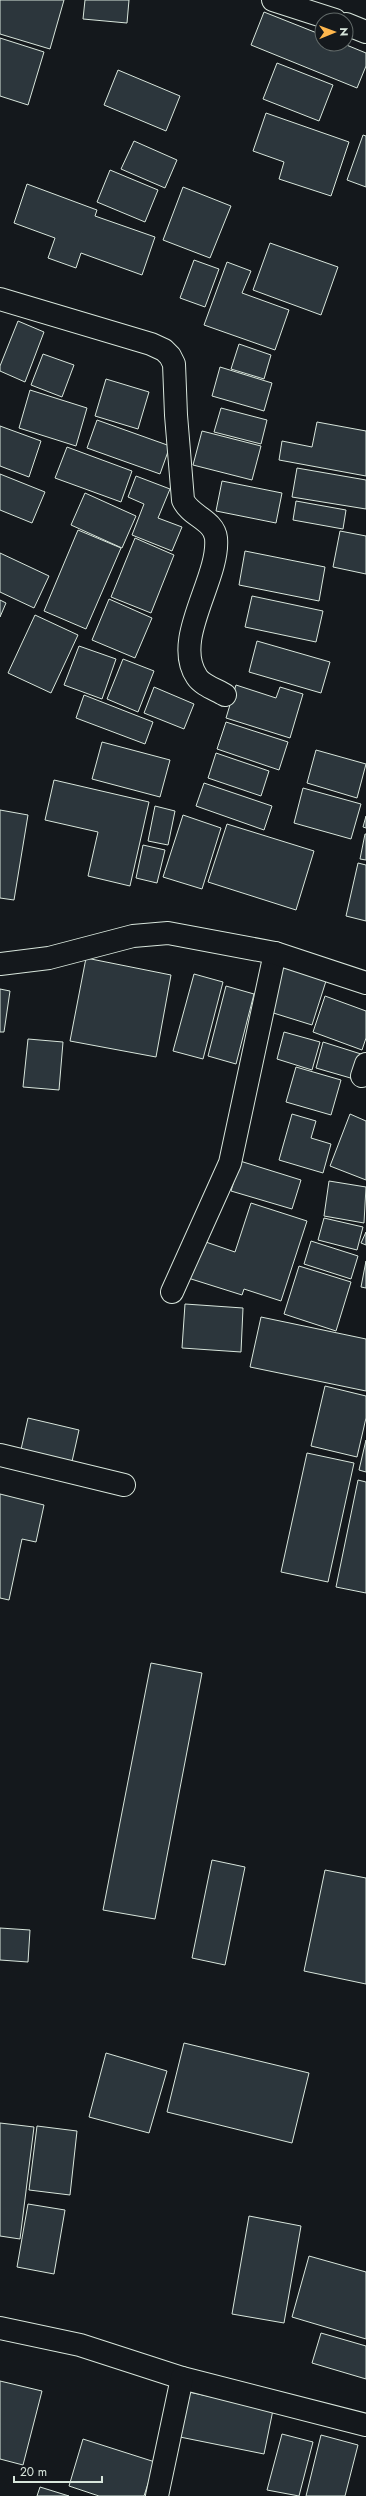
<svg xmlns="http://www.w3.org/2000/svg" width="366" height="2496" viewBox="0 0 366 2496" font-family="Jost,sans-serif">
<rect width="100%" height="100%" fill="#14181c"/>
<g fill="#2c363c" stroke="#d8e6dc">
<path d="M0 0H64L50 49 0 34Z"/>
<path d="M85 0H129L127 23 83 19Z"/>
<path d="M264 12 322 35V44H344L366 53V66L357 88 251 45Z"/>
<path d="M0 38 44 52 28 105 0 96Z"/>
<path d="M277 63 333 85 319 121 263 99Z"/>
<path d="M118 70 180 96 166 131 104 105Z"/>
<path d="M266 113 349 142 331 196 279 179 284 162 253 151Z"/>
<path d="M363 135 366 136V187L347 180Z"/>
<path d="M134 141 177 160 165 188 121 169Z"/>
<path d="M110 170 158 190 145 222 97 202Z"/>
<path d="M27 184 97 210 95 216 155 237 142 275 81 253 76 268 48 258 55 238 14 223Z"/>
<path d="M183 187 231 206 210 258 163 240Z"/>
<path d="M270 243 338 267 321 315 253 290Z"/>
<path d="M194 260 219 269 205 307 180 298Z"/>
<path d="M227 262 251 271 242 293 289 310 275 350 204 325Z"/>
<path d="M18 321 44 332 25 382 0 371V366Z"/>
<path d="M239 344 271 355 264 379 231 369Z"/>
<path d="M43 354 74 365 62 397 31 385Z"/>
<path d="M220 367 272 383 264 411 212 396Z"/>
<path d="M106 379 149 392 138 429 95 416Z"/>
<path d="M30 390 87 408 76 446 19 428Z"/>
<path d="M221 408 267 420 261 444 214 432Z"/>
<path d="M97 420 170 446 160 474 87 448Z"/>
<path d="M317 422 366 431V476L279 460 282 441 312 447Z"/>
<path d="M0 426 41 441 29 477 0 466Z"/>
<path d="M202 431 261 446 252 480 193 465Z"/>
<path d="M67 447 132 471 121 502 55 478Z"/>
<path d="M297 468 366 480V509L292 497Z"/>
<path d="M0 474 45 492 32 523 0 510Z"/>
<path d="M136 476 170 489 158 518 182 527 172 551 132 535 144 504 128 497Z"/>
<path d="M222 481 282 493 276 523 216 511Z"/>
<path d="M85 493 136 516 122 548 71 525Z"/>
<path d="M296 501 346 510 343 529 293 520Z"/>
<path d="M78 530 121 548 86 629 44 611Z"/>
<path d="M340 531 366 536V574L333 567Z"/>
<path d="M135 538 174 555 151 613 111 597Z"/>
<path d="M245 551 325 567 319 601 239 585Z"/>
<path d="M0 553 49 576 34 608 0 592Z"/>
<path d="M252 596 323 611 316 642 245 627Z"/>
<path d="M109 599 152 618 135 658 92 640Z"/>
<path d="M0 600 6 603 0 617Z"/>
<path d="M35 615 78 635 51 693 8 673Z"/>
<path d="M257 641 330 662 321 693 249 672Z"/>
<path d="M79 646 116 659 102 699 64 685Z"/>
<path d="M123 659 154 671 138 712 107 699Z"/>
<path d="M236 685 276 698 280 687 303 694 290 738 226 718Z"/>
<path d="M154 687 194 704 184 729 144 713Z"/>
<path d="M84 695 153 722 145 744 76 718Z"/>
<path d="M226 722 288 742 279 770 217 749Z"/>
<path d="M102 742 170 760 160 797 92 779Z"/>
<path d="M316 750 366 764 357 798 307 783Z"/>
<path d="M216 753 269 771 261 796 208 778Z"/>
<path d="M54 780 149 802 130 886 88 876 98 832 45 820Z"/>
<path d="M204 783 272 806 264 830 196 806Z"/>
<path d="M303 788 361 804 351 839 294 823Z"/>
<path d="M155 806 175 811 168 845 148 841Z"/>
<path d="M0 810 28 815 14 900 0 898Z"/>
<path d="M183 815 221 828 202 889 163 877Z"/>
<path d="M366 816V828L363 827Z"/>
<path d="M227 824 314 851 296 910 208 882Z"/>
<path d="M365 834H366V860L360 859Z"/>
<path d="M143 845 165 850 157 883 136 878Z"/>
<path d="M358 863 366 865V921L346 916Z"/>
<path d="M86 958 171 975 156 1057 70 1041Z"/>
<path d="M281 966 326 981 312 1025 267 1011Z"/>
<path d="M194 974 223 982 203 1059 173 1051Z"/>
<path d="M226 986 254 994 236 1064 208 1056Z"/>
<path d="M0 989 10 991 4 1032H0Z"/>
<path d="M325 996 366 1011V1038L362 1050 313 1032Z"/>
<path d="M284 1032 320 1042 312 1070 277 1059Z"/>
<path d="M28 1039 63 1042 59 1090 23 1087Z"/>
<path d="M323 1042 361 1054 354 1079 316 1068Z"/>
<path d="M296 1067 341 1080 331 1115 286 1102Z"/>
<path d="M292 1114 316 1121 311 1138 331 1144 323 1173 279 1160Z"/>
<path d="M350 1114 366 1121V1180L330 1166Z"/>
<path d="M240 1161 301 1180 292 1209 231 1191Z"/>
<path d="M329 1181 366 1187 364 1223 324 1216Z"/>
<path d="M251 1203 307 1221 281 1301 244 1289 242 1295 188 1278 200 1240 235 1252Z"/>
<path d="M324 1218 363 1227 357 1250 318 1240Z"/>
<path d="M366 1232V1245L361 1243Z"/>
<path d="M311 1241 358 1256 351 1279 304 1264Z"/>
<path d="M366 1261V1288L361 1287Z"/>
<path d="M299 1266 351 1282 336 1331 284 1314Z"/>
<path d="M185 1304 243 1308 241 1352 182 1348Z"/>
<path d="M261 1317 366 1339V1391L250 1367Z"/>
<path d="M325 1386 366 1396V1418L357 1457 311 1446Z"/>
<path d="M28 1418 79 1430 71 1466 20 1454Z"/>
<path d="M366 1440V1472L359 1470Z"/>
<path d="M307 1453 354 1463 328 1582 281 1572Z"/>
<path d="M358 1480 366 1482V1593L336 1587Z"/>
<path d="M0 1494 44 1505 36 1542 22 1539 9 1600 0 1598Z"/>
<path d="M151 1663 202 1673 155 1919 103 1910Z"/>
<path d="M212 1860 245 1867 225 1965 192 1958Z"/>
<path d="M325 1870 366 1878V1984L304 1971Z"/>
<path d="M0 1928 30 1930 28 1962 0 1960Z"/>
<path d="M184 2043 309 2073 292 2143 167 2112Z"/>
<path d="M106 2053 167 2071 149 2133 89 2117Z"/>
<path d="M0 2123 34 2127 20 2239 0 2236Z"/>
<path d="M37 2126 77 2131 70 2195 29 2190Z"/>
<path d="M28 2204 65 2210 54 2274 17 2267Z"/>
<path d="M249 2216 301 2226 284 2323 232 2314Z"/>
<path d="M309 2256 366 2272V2339L292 2317Z"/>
<path d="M321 2333 366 2346V2379L312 2363Z"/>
<path d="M0 2381 42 2391 23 2465 0 2459Z"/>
<path d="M184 2391 273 2410 264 2454 175 2436Z"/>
<path d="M282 2434 313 2442 299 2496 267 2490Z"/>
<path d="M321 2435 358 2445 345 2496H306Z"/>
<path d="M83 2439 155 2462 144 2496H99L69 2486Z"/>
<path d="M40 2487 69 2496H37Z"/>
</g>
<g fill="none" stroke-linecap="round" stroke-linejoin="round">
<defs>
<g id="minor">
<path d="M273 0 335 20"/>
<path d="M346 24 366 32"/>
<path d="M0 299 151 344 164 350 170 356 174 364 176 415 183 500C190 516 214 520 216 538 220 579 171 639 197 677 202 685 217 690 225 695"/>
<path d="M362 1076 366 1064"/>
<path d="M172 1292 230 1163 275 953"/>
<path d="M0 1455 124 1485"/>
<path d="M0 2328 80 2345 182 2378 366 2425"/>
<path d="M157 2496 182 2378"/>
</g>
<path id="tertiary" d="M0 964 49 958 133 936 168 933 275 953 366 983"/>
</defs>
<use href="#minor" stroke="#d8e6dc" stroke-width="24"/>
<use href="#tertiary" stroke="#d8e6dc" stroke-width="24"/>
<use href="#minor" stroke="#14181c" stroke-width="22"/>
<use href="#tertiary" stroke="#14181c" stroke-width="22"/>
</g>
<g transform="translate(334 32) rotate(89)"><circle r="19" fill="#14181c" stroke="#626a69"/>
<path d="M0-3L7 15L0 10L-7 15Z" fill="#ffb74d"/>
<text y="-6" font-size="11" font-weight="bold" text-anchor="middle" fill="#d8e6dc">N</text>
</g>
<path d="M14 2476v6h88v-6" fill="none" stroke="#d8e6dc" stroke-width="2"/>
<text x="20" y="2476" font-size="12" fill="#d8e6dc" stroke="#14181c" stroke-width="3" paint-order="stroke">20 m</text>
</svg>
